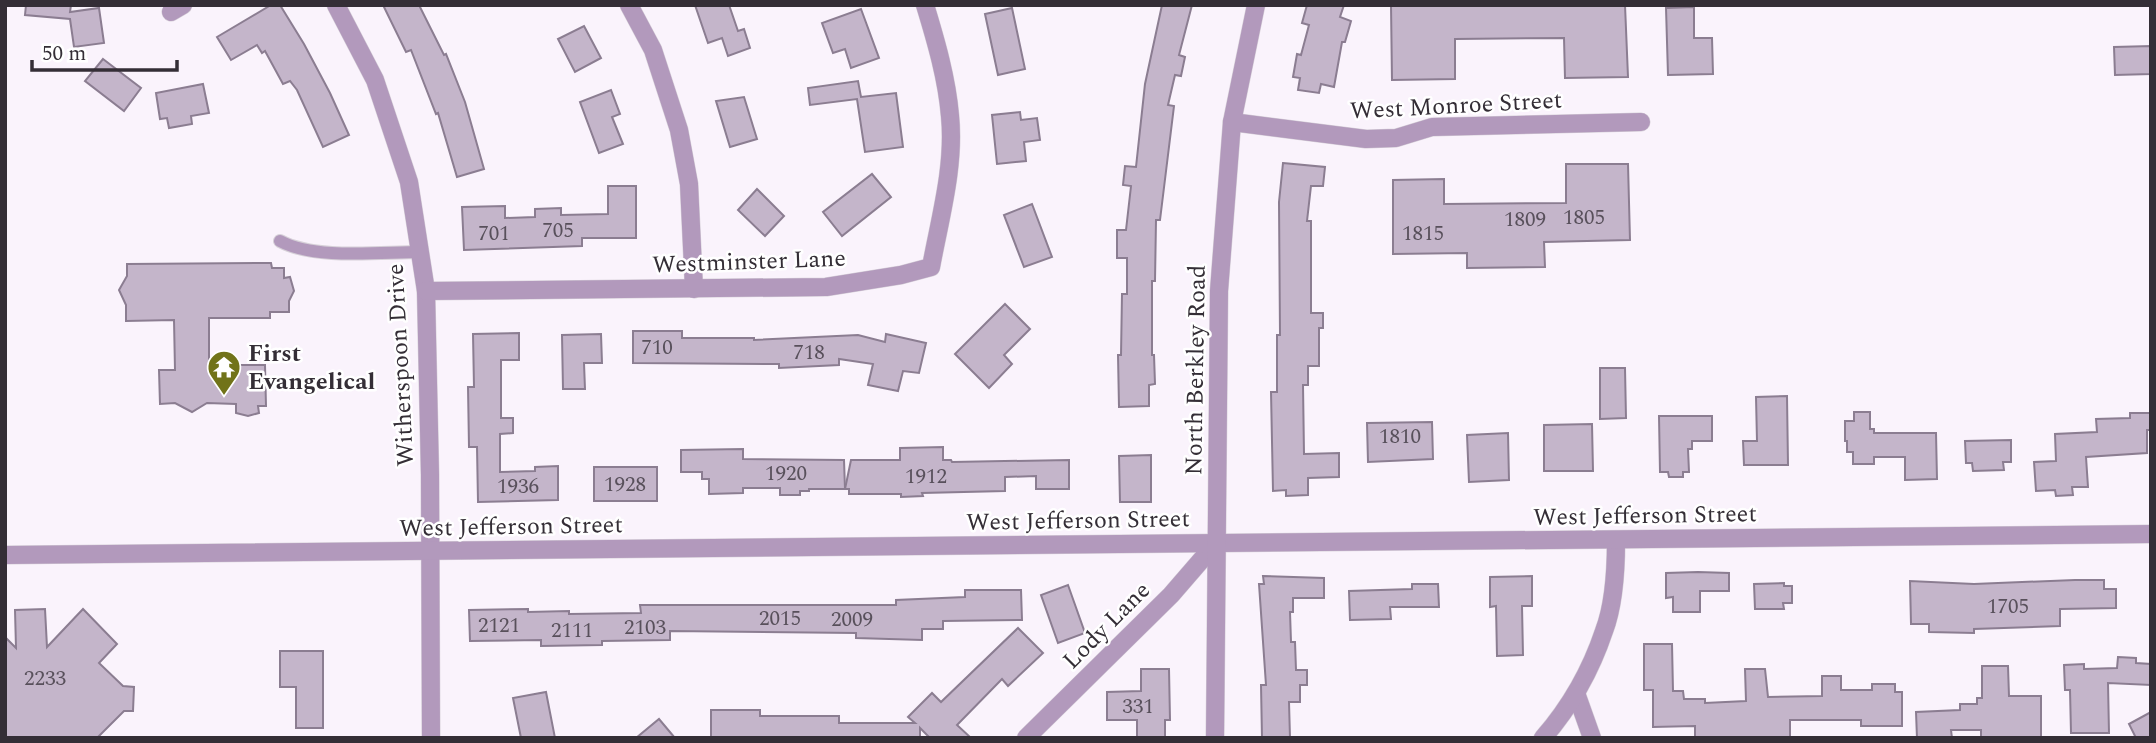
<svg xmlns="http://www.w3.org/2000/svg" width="2156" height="743" viewBox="0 0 2156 743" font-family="Spectral,serif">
<rect width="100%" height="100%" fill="#faf3fc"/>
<g fill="#c4b5ca" stroke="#8b7d91" stroke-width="2">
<path d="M26 5H71L70 12 99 8 104 43 74 47 70 19 25 15Z"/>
<path d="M271 5H280L304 44 330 93 349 135 323 147 297 90 290 81 283 84 265 51 262 53 257 45 231 60 217 37Z"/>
<path d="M383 5H419L444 55 446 54 465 102 484 169 457 177 438 113 436 114 411 50 406 52Z"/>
<path d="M695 5H729L738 31 744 29 750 48 728 56 722 38 708 43Z"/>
<path d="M1162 5H1192L1179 55 1185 57 1181 76 1175 75 1168 105 1174 106 1160 220H1156L1155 281H1152V355H1154L1155 384 1149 385V406L1119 407 1118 355H1121L1122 294H1127V258H1117V230H1126L1131 186 1123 185 1125 166 1136 167 1145 84Z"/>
<path d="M1307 5H1344L1340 17 1351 21 1345 42H1342L1334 87 1321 84 1319 93 1298 90 1300 78 1293 77 1297 54 1301 55 1309 25 1302 23Z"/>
<path d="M1391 5H1625L1628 77 1565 78 1564 38 1455 39V79L1392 80Z"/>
<path d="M1694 7V38H1712L1713 74 1668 75 1666 8Z"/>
<path d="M1012 8 1025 69 998 75 985 14Z"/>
<path d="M861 9 879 58 851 68 845 49 833 53 822 23Z"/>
<path d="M584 26 601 58 575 72 558 39Z"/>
<path d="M2151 46V74L2115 75 2114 47Z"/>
<path d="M103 59 141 88 124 111 85 81Z"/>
<path d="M858 81 861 97 896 93 903 147 865 152 857 99 810 105 808 88Z"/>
<path d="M203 84 209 113 191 116 192 124 169 128 167 118 160 119 156 93Z"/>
<path d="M611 90 620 114 612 117 623 144 599 153 580 102Z"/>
<path d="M744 97 757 139 730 147 716 101Z"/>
<path d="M1020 112 1021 120 1037 118 1040 140 1024 142 1026 161 997 164 992 115Z"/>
<path d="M1283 163 1325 167 1323 186H1311L1307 221H1311V313H1323V328H1319V366H1308V385H1303L1304 454 1339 453V477L1308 478V495L1286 496V490L1273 491 1271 392H1277V335H1280L1279 202Z"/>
<path d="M1566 164H1628L1630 240 1544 242 1545 267 1467 268V253L1393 254V180L1444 179V204L1566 203Z"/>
<path d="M872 174 891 197 842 236 823 212Z"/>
<path d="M608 186H636V238H582V246L464 250 462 207 505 206V218L535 217V209L561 208V215L608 214Z"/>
<path d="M757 189 784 216 765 236 738 210Z"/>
<path d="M1032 204 1052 257 1024 267 1004 215Z"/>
<path d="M271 263 272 268H284V278L290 277 294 291 289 301V312H270V318H209V365H265L266 406H258L259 413 248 416 236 413V404L207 403 192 412 175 403 160 404 159 370H175L174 320 126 321V305L119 290 127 276V264Z"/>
<path d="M1005 304 1030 329 1004 355 1012 364 989 388 955 354Z"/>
<path d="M633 331H682V338H754V340L858 335 885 342 886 334 926 343 919 373 903 371 898 391 868 385 873 364 839 359V365L779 368V364L633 363Z"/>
<path d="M519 333V360H501V418H513V433L500 434V472L535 471V467L558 466V500L478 502 477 447H469L468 387H474L473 334Z"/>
<path d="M601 334 602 363H584L585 389H563L562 335Z"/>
<path d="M1600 368H1625L1626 418 1600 419Z"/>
<path d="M1787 396 1788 465H1744L1743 441H1757L1756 397Z"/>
<path d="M1854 412H1870V429H1874V433H1936L1937 479 1905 480V457H1874V464H1853V452H1847V441H1845V421H1854Z"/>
<path d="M2130 413H2151V430H2147V453L2086 457 2088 487H2072L2073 495 2056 496 2055 490 2036 491 2034 462 2056 461 2055 434 2097 432 2096 419 2130 418Z"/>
<path d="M1659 416H1712V441H1692V449H1688L1689 472H1683V477H1669L1668 472H1660Z"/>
<path d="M1432 422 1433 459 1368 462 1367 423Z"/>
<path d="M1592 424 1593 471H1544V425Z"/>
<path d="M1508 433 1509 480 1469 482 1467 435Z"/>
<path d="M2011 440V462H2003L2004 470 1973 471 1972 463H1966L1965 441Z"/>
<path d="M943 447V460H951L952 462 1069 460V489H1036V476L1005 477V491L922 493 923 496 901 497V494H849V489H845L851 460H900V448Z"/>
<path d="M743 449V459L844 460 845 489H809V491H800V495H780V488H743V493L709 494V479H702V472H681V450Z"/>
<path d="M1151 455V502H1120L1119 456Z"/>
<rect x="594" y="467" width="63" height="34"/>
<path d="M1698 572 1729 573V591H1700V612H1673V597L1666 598V573Z"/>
<path d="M1263 576 1324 578V598H1293V612H1290L1291 642H1295L1296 670H1307V685H1300V702H1289L1290 738H1262L1261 685H1266L1259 584H1264Z"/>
<path d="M1532 576V606H1522L1523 655 1497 656 1496 606 1490 607V577Z"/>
<path d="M2075 580H2104V589H2116V608L2060 609V626L1974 629V633L1929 632V624H1911L1910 581 1974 584Z"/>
<path d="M1784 583V586H1792V603H1783L1784 609H1755L1754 584Z"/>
<path d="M1412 584H1438L1439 607H1390L1391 619 1350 620 1349 591 1412 589Z"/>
<path d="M1068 585 1085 633 1058 643 1041 595Z"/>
<path d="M965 590H1021L1022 620 943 621V629H922V640L856 638V633L670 631V640L602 641V645L541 646V640L470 641 469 610 528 609V612L569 611V614L641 613 640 605H896V600L965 597Z"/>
<path d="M45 609 47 647 83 609 117 644 99 663 123 686 134 687 133 711H124L97 738H5V637L16 648 15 610Z"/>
<path d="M1018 628 1043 653 1008 686 1002 679 957 725 971 738H930L920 728V738H711V710H760V716H839V723H915L908 717 932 693 941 702Z"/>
<path d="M1644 644H1672L1673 691H1683L1684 699H1705V703L1746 701 1745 669H1765L1768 697 1822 696V676H1841V690H1872V684H1895V692H1902V726H1861V720H1790V738H1695V726L1653 727V690H1644Z"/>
<path d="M280 651H323V728H296V687H280Z"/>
<path d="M2118 657 2136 658V663L2151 664V685L2108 683 2109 733H2071L2070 690H2065L2064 665 2084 664V669L2117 668Z"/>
<path d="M1982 666H2008L2009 696H2041V738H1981V730H1951L1952 738H1917L1916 712 1960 710V704H1977V698H1982Z"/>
<path d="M1141 669H1169L1170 720H1165V738H1137V720H1107V692L1141 691Z"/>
<path d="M546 692 555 738H521L513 698Z"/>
<path d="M2151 712V738H2136L2129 724Z"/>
<path d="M659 719 675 738H636Z"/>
</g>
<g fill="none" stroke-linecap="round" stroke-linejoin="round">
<defs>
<path id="service" d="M280 241C315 260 380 252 420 252"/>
<g id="minor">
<path d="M336 5 375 80 409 182 426 291 430 475 431 738"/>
<path d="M629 5 653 50 679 130 689 184 694 289"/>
<path d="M171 12 183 5"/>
<path d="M1232 122 1366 139 1396 138 1432 127 1641 122"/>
<path d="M426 291 826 287 901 275 931 267C940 218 955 166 950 116 947 79 936 41 925 5"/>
<path d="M1576 693 1592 738"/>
<path d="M1026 738 1171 595 1216 543"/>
<path d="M1543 738C1570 707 1591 670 1604 631 1614 605 1616 568 1616 541"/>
</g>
<g id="tertiary">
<path d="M5 555 2151 534"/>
<path d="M1215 738 1219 291 1232 122 1256 5"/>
</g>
</defs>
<use href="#service" stroke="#d6d0d8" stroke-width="14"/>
<use href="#minor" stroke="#d6d0d8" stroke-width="19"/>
<use href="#tertiary" stroke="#d6d0d8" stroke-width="19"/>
<use href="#service" stroke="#b299bc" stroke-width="12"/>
<use href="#minor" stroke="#b299bc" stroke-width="18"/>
<use href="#tertiary" stroke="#b299bc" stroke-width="18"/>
</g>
<defs>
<symbol id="temple-pin" viewBox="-11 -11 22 30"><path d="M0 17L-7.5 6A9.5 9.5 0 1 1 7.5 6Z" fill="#717319" stroke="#fff"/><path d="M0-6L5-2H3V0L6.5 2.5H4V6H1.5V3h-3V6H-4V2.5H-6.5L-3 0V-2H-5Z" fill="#fff"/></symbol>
</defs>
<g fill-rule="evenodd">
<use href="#temple-pin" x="205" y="348" width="38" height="52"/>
</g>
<g text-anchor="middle" stroke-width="5" stroke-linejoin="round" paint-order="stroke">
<g font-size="21" fill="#58505b">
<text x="1584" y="224">1805</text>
<text x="1525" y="226">1809</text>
<text x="558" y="237">705</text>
<text x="494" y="240">701</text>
<text x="1423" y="240">1815</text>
<text x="657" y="354">710</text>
<text x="809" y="359">718</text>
<text x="1400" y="443">1810</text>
<text x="786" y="480">1920</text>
<text x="926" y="483">1912</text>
<text x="625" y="491">1928</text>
<text x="518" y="493">1936</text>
<text x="2008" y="613">1705</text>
<text x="780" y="625">2015</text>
<text x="852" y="626">2009</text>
<text x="499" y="632">2121</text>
<text x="645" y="634">2103</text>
<text x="572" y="637">2111</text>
<text x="45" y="685">2233</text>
<text x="1138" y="713">331</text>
</g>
<g font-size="24" fill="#342e36" stroke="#fff">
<text transform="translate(1456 105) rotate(-3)" y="8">West Monroe Street</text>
<text transform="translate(749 261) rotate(-2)" y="8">Westminster Lane</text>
<text transform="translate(400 365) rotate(-93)" y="8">Witherspoon Drive</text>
<text transform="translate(1195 370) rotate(-89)" y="8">North Berkley Road</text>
<text transform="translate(1645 515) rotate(-1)" y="8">West Jefferson Street</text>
<text transform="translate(1078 520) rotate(-1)" y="8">West Jefferson Street</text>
<text transform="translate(511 526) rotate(-1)" y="8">West Jefferson Street</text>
<text transform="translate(1106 625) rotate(-45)" y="8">Lody Lane</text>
</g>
<g font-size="24" font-weight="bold" fill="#342e36" stroke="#fff" text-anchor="start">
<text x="248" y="361">First<tspan x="248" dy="28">Evangelical</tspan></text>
</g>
</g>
<rect width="2156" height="743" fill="none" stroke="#342e36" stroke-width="14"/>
<path d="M32 60v10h145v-10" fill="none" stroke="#342e36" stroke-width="3.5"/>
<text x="42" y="60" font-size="21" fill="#342e36" stroke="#ffffff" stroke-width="5" paint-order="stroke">50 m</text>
</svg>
